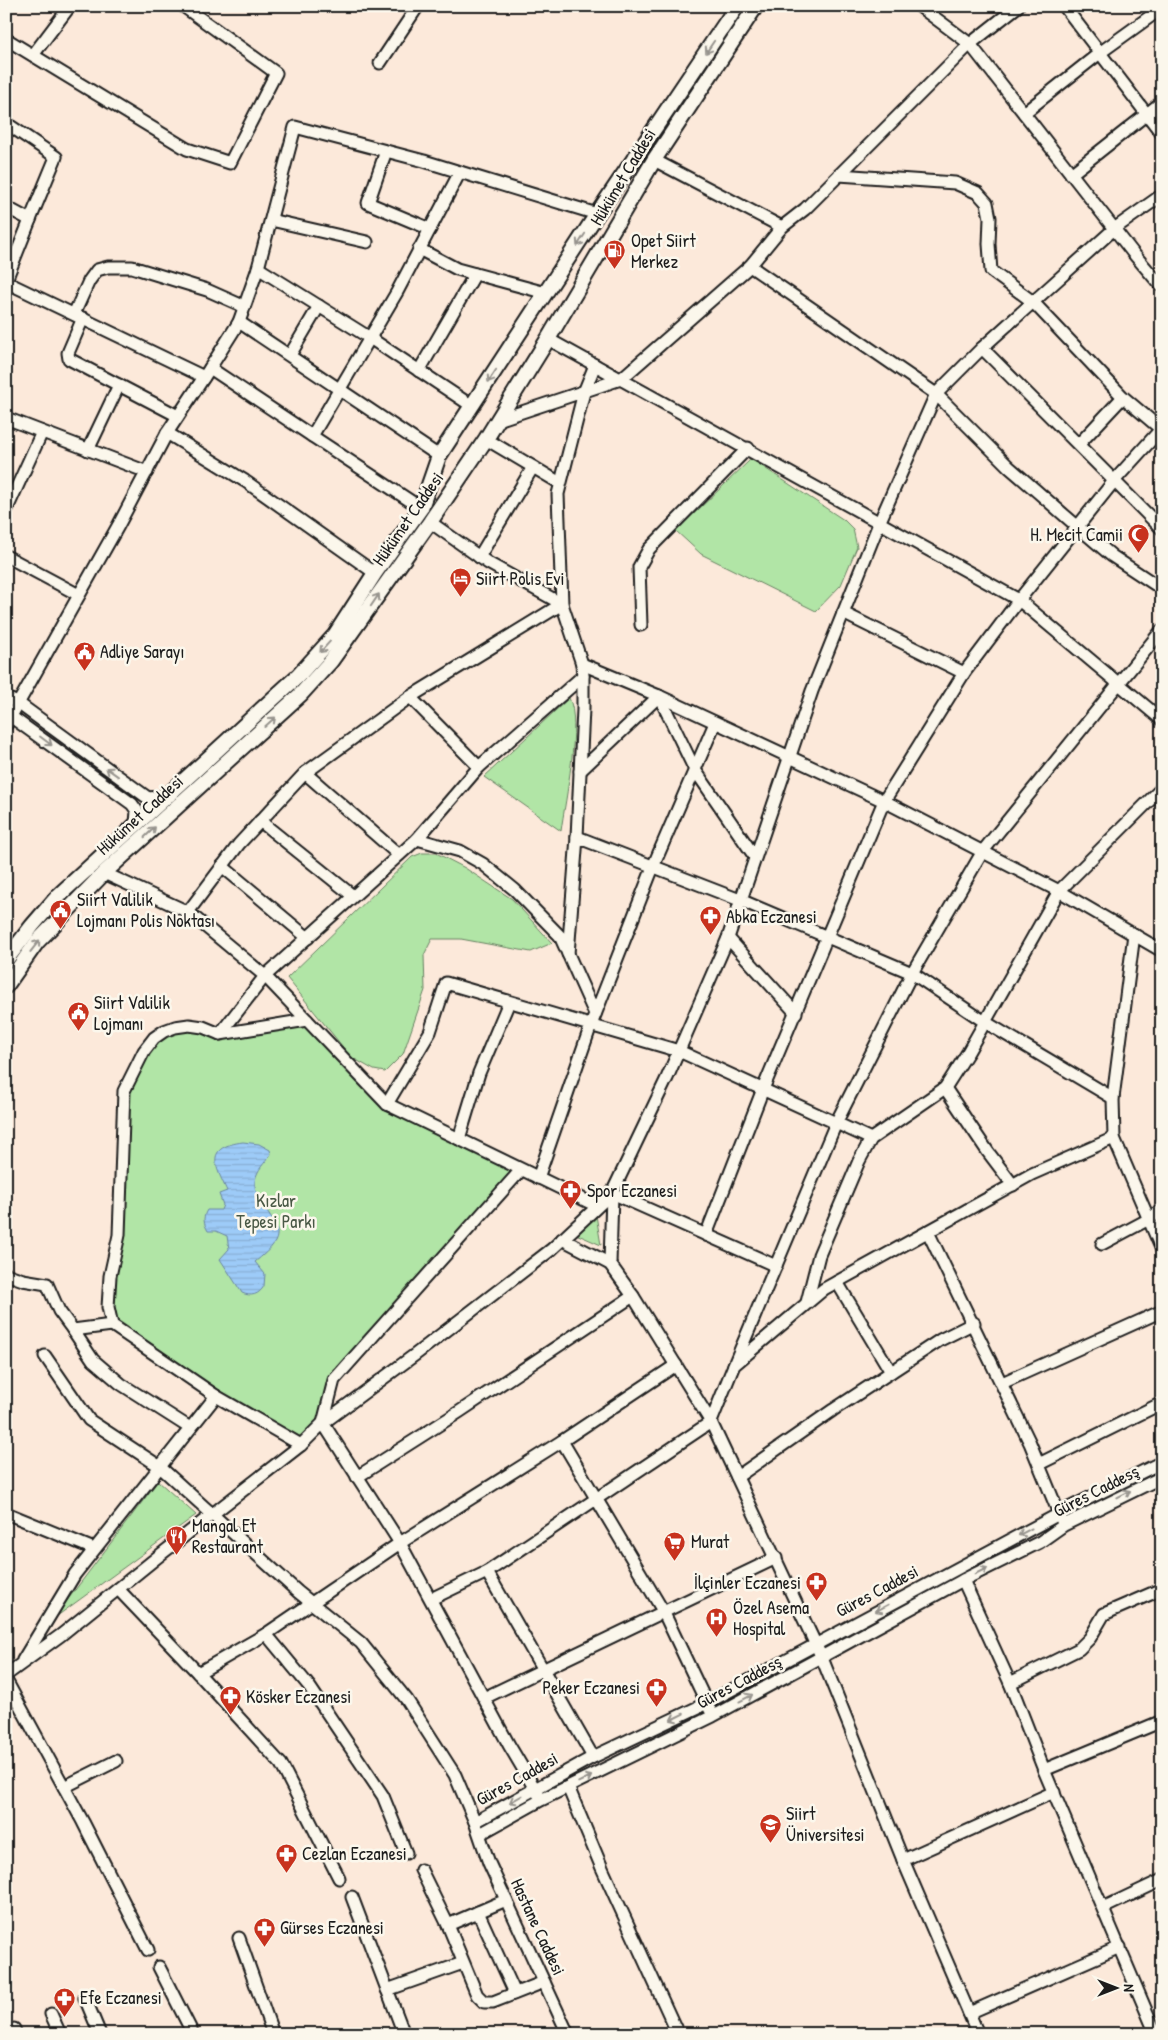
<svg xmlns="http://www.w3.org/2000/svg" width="1168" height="2040" viewBox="0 0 1168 2040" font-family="'Patrick Hand',sans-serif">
<defs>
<pattern id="grass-tufts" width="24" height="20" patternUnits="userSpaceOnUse" patternTransform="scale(1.25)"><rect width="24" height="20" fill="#b1e5a6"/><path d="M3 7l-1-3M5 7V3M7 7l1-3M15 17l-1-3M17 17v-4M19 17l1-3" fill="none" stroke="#98c48e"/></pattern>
<pattern id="water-rules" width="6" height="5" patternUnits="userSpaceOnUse" patternTransform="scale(1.25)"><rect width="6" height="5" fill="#9dcbf8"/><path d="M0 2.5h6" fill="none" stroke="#87aed4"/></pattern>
</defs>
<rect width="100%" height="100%" fill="#fce9da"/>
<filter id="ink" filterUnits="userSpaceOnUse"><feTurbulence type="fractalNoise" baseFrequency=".02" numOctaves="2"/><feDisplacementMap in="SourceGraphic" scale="10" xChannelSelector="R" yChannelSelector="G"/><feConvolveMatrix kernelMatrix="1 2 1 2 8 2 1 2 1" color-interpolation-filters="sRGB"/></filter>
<g filter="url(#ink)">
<path fill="url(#grass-tufts)" stroke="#668061" d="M596 1215 601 1245 576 1234Z"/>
<g fill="#b1e5a6" stroke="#668061">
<path d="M751 459 844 520 853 529 857 547 841 585 816 611 701 554 676 531Z"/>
<path d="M569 698C582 722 565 801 561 831L484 777Z"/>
<path d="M422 853H436L465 868 512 899 552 943 531 952 461 939H432L424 955 425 990 403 1054 385 1072 374 1070 351 1057 287 978 412 857Z"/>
<path d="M307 1020 387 1104 521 1170 334 1380 323 1423 301 1445 112 1325 110 1276 119 1235 124 1091 144 1051 175 1027 220 1034Z"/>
<path d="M158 1481 196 1515 53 1619Z"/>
</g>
<path fill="url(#water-rules)" stroke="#6985a0" d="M243 1142 259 1144 270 1150 271 1154C265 1163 257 1169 255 1181 252 1203 286 1222 275 1242 270 1250 262 1256 255 1262L265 1274 264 1286C259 1295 251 1297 242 1293L220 1259 229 1249 227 1236 216 1231H208C204 1224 202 1218 207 1210H221L223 1205 219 1194 227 1191C215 1165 204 1147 243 1142Z"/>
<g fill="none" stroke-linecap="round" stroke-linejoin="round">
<defs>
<g id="minor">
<path d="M919 6 970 44 1133 253 1162 287"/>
<path d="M1064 6 1162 134"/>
<path d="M6 39 187 149 230 163 276 73 183 6"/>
<path d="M33 55 70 6"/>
<path d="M380 63 418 6"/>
<path d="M1024 113 1101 52 1162 8"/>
<path d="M6 123 56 157 30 220"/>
<path d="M386 151 368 203 430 229"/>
<path d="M654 160 782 227"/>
<path d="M1071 174 1162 102"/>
<path d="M839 175 955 183 978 193 987 203 990 218 989 244 991 271 1033 302 1123 397 1162 430"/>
<path d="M6 207 30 220 6 280"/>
<path d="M271 220 367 242"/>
<path d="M419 249 457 269 546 293"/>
<path d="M750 266 936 394 1009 467 1071 521 1112 556 1162 589"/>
<path d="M258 268 370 338 472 406"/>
<path d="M6 282 204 377"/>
<path d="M74 314 89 281 97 270 108 267H132L207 290 243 306"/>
<path d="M83 318 68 353 69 359 178 416"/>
<path d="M239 322 439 456"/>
<path d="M548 339 1019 600 1162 720"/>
<path d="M982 348 1162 529"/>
<path d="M290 355 319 306"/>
<path d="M419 371 475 274"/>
<path d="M6 418 147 472"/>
<path d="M498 420 621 379 750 266 782 227 805 209 970 44 1018 6"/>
<path d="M167 433 245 481 375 573"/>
<path d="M312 436 210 368 239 322 258 268 295 127 424 161 597 214"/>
<path d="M486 439 560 483"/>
<path d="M1079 444 1123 397"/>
<path d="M88 450 119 385"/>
<path d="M421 508 312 436 397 292 460 172"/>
<path d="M6 511 42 432"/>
<path d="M6 556 79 595"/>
<path d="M479 557 533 467"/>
<path d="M843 613 964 673"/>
<path d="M641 625 639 567 649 549 748 448"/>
<path d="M582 664 659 696 884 801 1059 891 1162 951"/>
<path d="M583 676 479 767 417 839 265 976 387 1104 597 1206"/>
<path d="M659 696 695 770 755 857"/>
<path d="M410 697 479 767"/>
<path d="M6 698 18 703 148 798 170 796"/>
<path d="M6 713 132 804 137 811 136 823"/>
<path d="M6 725 118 526 167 433 210 368"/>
<path d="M580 771 659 696"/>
<path d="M305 773 410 697 562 604 488 563 430 522"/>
<path d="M260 821 353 896"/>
<path d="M577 837 745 902 912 973 985 1022 1113 1098"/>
<path d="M417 839 460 851 483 864 515 890 560 936 595 1014"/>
<path d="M222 866 308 938"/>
<path d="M104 873 188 912"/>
<path d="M1134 934 1113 1098 1114 1138 1162 1250"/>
<path d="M728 938 796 1013"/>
<path d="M568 954 577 837 583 709V676L582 664 562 604 558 494 584 392 595 365"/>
<path d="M220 1034 265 976 188 912 239 844 305 773 399 855"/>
<path d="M945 1088 988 1152 1013 1185"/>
<path d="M387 1104 430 1032 446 983 679 1051 871 1139"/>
<path d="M459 1139 479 1073 509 1002"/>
<path d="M521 1170 334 1380 323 1423 400 1543 509 1745 538 1794"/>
<path d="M538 1178 591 1025 655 862 715 723"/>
<path d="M612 1193 776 1266"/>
<path d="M928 1232 1030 1443 1062 1521"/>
<path d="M706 1235 763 1089 884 801 964 673 1019 600 1114 481 1162 428"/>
<path d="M562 1239 610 1264 633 1296 711 1422 822 1658 903 1860 978 2034"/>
<path d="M1102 1244 1149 1219 1162 1210"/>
<path d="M610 1264 612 1193"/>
<path d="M6 1274 23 1280 47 1284 59 1311 73 1330"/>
<path d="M837 1282 891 1372"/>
<path d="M807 1302 819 1255 859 1161 871 1139 945 1088 968 1052 1059 891 1162 788"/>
<path d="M112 1325 73 1330 93 1360 121 1384 190 1428"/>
<path d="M45 1356 89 1420 159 1466 298 1592 361 1643 407 1700 455 1775 475 1822 489 1863 568 2034"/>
<path d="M734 1365 836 1123 912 973 983 851 1162 630"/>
<path d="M1002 1383 1162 1311"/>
<path d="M562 1441 663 1611 710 1710"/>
<path d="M301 1445 216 1396 112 1325 108 1307 110 1276 119 1235 124 1091 144 1051 154 1038 164 1031 175 1027 189 1025 203 1027 220 1034 307 1020"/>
<path d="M1039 1464 1162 1403"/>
<path d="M357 1477 459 1412 633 1296"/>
<path d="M737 1477 833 1410 940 1340 974 1323"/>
<path d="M6 1513 94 1549"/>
<path d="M487 1572 593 1757"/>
<path d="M963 1580 1010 1683 1044 1770 1156 2034"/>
<path d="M118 1589 198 1673 281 1764 339 1878"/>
<path d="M431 1599 487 1572 711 1422 734 1365 824 1289 1032 1174 1114 1138"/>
<path d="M266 1634 309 1686 383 1796 406 1853"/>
<path d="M23 1660 75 1574 216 1396"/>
<path d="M198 1673 266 1634 400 1543 562 1441 676 1365"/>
<path d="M6 1675 61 1635 160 1555 301 1445 323 1423 416 1354 552 1249 612 1193 667 1078 728 938 812 691 880 521 936 394 982 348 1114 229 1162 195"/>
<path d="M6 1680 83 1822 148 1950"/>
<path d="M1010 1683 1079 1649 1090 1638 1104 1614 1162 1589"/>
<path d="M484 1698 776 1558"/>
<path d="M1044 1770 1162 1721"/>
<path d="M64 1787 116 1761"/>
<path d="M568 1787 602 1868 678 2034"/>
<path d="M475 1822 593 1757 707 1703 1059 1514 1065 1510 1162 1462"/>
<path d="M480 1834 541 1800 713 1716 963 1580 1040 1542 1064 1525 1162 1477"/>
<path d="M903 1860 1054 1792"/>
<path d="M421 1870 448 1925 477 1995 484 2002H493L544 1982"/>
<path d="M352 1897 404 2034"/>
<path d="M1103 1908 1162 1880"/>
<path d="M478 1912 515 1993"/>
<path d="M448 1925 506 1900"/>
<path d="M239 1938 273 2034"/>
<path d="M159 1967 193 2034"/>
<path d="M387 1990 463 1963"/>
<path d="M85 1998 100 2034"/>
<path d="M969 2013 1120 1947"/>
<path d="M51 2014 60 2034"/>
<path d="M14 2029 16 2034"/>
</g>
<g id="major">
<path d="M6 960 32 926 58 896 298 676 335 635 375 573 421 508 439 456 597 214 737 6"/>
<path d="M6 986 37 942 104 873 301 694 331 661 430 522 486 439 548 339 654 160 756 6"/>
</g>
</defs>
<use href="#minor" stroke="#1c1c1c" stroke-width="15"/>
<use href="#major" stroke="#1c1c1c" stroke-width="18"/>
<use href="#minor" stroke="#fbf7ec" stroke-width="11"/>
<use href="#major" stroke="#fbf7ec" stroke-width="14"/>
</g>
<defs><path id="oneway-shaft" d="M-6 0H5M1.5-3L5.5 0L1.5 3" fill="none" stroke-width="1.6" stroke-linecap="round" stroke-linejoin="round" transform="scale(1.25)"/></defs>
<g stroke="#97948e">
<use href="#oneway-shaft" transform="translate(710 47) rotate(124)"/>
<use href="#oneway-shaft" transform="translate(581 240) rotate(123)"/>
<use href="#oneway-shaft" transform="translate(492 376) rotate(123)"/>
<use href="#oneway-shaft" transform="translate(375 600) rotate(-56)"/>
<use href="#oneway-shaft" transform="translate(325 647) rotate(132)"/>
<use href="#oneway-shaft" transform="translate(270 722) rotate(-42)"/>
<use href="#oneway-shaft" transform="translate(46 741) rotate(37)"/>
<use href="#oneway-shaft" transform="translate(112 772) rotate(-144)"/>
<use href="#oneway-shaft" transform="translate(150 832) rotate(-44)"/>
<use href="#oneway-shaft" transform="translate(35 946) rotate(-52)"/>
<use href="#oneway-shaft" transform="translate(1124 1494) rotate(-27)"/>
<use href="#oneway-shaft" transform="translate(1025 1532) rotate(152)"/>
<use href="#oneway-shaft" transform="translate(981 1571) rotate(-26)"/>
<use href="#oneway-shaft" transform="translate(882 1608) rotate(152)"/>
<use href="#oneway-shaft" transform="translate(746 1698) rotate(-28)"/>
<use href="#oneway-shaft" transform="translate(677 1717) rotate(154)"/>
<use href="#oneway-shaft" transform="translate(585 1779) rotate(-26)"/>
<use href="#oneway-shaft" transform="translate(516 1799) rotate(150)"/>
</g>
</g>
<defs>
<symbol id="fuel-pin" viewBox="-11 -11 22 30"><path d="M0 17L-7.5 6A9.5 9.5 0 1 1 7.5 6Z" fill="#c8321e" stroke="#fbf7ec"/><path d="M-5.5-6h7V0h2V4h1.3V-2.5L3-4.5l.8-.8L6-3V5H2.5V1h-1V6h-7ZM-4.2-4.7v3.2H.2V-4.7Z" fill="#fff"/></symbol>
<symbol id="mosque-pin" viewBox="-11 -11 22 30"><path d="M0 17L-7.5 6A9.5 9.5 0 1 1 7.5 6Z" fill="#c8321e" stroke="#fbf7ec"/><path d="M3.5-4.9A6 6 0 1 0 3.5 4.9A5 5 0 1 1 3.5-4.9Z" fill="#fff"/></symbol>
<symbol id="hotel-pin" viewBox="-11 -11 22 30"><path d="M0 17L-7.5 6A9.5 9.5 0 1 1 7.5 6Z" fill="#c8321e" stroke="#fbf7ec"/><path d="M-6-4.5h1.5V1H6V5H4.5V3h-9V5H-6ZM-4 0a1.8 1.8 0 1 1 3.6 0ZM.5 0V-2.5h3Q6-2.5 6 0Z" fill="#fff"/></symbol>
<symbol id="civic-pin" viewBox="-11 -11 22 30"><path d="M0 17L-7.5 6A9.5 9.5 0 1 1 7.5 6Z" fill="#c8321e" stroke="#fbf7ec"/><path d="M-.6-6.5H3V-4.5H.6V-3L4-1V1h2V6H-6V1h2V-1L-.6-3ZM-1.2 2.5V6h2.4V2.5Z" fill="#fff"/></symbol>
<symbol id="pharmacy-pin" viewBox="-11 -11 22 30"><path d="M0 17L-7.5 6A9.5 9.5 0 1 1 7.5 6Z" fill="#c8321e" stroke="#fbf7ec"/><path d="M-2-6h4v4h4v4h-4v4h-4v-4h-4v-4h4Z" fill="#fff"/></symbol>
<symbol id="restaurant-pin" viewBox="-11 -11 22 30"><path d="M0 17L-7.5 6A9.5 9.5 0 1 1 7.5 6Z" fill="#c8321e" stroke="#fbf7ec"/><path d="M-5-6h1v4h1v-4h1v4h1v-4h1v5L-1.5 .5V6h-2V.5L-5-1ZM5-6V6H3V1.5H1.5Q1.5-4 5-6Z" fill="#fff"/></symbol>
<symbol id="supermarket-pin" viewBox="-11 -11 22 30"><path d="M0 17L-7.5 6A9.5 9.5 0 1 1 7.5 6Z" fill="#c8321e" stroke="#fbf7ec"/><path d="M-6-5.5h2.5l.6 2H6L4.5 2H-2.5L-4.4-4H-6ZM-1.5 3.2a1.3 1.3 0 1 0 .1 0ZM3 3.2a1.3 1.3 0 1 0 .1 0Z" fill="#fff"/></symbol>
<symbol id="hospital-pin" viewBox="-11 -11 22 30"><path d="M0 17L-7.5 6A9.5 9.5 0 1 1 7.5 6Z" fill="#c8321e" stroke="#fbf7ec"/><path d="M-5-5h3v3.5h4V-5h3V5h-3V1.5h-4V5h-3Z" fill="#fff"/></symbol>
<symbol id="university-pin" viewBox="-11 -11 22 30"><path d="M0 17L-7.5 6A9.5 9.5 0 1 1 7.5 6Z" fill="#c8321e" stroke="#fbf7ec"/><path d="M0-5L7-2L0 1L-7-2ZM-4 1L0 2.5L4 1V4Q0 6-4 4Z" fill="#fff"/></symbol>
</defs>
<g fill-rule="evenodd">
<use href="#fuel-pin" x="602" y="238" width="25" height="34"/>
<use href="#mosque-pin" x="1126" y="522" width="25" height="34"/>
<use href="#hotel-pin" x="448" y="566" width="25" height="34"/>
<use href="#civic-pin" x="72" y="640" width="25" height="34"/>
<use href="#civic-pin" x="48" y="898" width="25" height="34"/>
<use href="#pharmacy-pin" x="698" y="904" width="25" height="34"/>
<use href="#civic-pin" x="66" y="1000" width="25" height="34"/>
<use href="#pharmacy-pin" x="558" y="1178" width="25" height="34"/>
<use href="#restaurant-pin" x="164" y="1524" width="25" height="34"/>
<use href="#supermarket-pin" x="662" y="1530" width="25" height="34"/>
<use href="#pharmacy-pin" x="804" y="1570" width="25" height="34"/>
<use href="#hospital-pin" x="704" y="1606" width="25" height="34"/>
<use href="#pharmacy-pin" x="644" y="1676" width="25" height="34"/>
<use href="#pharmacy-pin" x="218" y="1684" width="25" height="34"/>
<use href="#university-pin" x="758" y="1812" width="25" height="34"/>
<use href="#pharmacy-pin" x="274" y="1842" width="25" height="34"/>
<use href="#pharmacy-pin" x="252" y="1916" width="25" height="34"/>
<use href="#pharmacy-pin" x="52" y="1986" width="25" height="34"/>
</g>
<g text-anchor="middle" stroke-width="5" stroke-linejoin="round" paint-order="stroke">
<g font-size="18" fill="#1c1c1c" stroke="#fbf7ec">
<text transform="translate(623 177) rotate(-59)" y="6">Hükümet Caddesi</text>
<text transform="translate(408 519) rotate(-55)" y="6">Hükümet Caddesi</text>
<text transform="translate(140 815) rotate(-42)" y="6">Hükümet Caddesi</text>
<text transform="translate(1096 1491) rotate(-27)" y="6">Güres Caddesş</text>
<text transform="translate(877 1591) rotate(-28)" y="6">Güres Caddesi</text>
<text transform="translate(739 1682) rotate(-28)" y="6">Güres Caddesş</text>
<text transform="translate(517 1779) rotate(-29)" y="6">Güres Caddesi</text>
<text transform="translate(538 1927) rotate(65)" y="6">Hastane Caddesi</text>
</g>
<g font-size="18" fill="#1c1c1c" stroke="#fbf7ec" text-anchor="start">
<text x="631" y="247">Opet Siirt<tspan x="631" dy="21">Merkez</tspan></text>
<text x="1123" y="541" text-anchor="end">H. Mecit Camii</text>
<text x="476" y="585">Siirt Polis Evi</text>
<text x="100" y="658">Adliye Sarayı</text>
<text x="77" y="906">Siirt Valilik<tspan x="77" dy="21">Lojmanı Polis Noktası</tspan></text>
<text x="726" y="923">Abka Eczanesi</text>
<text x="94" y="1009">Siirt Valilik<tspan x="94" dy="21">Lojmanı</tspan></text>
<text x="587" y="1197">Spor Eczanesi</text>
<text x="192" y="1532">Mangal Et<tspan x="192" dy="21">Restaurant</tspan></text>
<text x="691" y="1548">Murat</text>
<text x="801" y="1589" text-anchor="end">İlçinler Eczanesi</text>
<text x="733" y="1614">Özel Asema<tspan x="733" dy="21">Hospital</tspan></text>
<text x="640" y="1694" text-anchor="end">Peker Eczanesi</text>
<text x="246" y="1703">Kösker Eczanesi</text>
<text x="786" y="1820">Siirt<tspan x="786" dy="21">Üniversitesi</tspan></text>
<text x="302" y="1860">Cezlan Eczanesi</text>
<text x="280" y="1934">Gürses Eczanesi</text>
<text x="80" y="2004">Efe Eczanesi</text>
</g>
<g font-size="18" fill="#495845" stroke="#fbf7ec">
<text x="276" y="1207">Kızlar<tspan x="276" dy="21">Tepesi Parkı</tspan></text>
</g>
</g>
<rect width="1168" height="2040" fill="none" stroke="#fbf7ec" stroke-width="25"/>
<rect x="12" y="12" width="1143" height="2015" fill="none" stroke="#1c1c1c" stroke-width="2" filter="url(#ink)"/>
<g transform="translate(1116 1988) rotate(90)" stroke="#fbf7ec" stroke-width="4" paint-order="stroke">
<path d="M0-4L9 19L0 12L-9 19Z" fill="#1c1c1c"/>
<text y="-8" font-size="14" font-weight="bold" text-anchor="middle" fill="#1c1c1c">N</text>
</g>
</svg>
